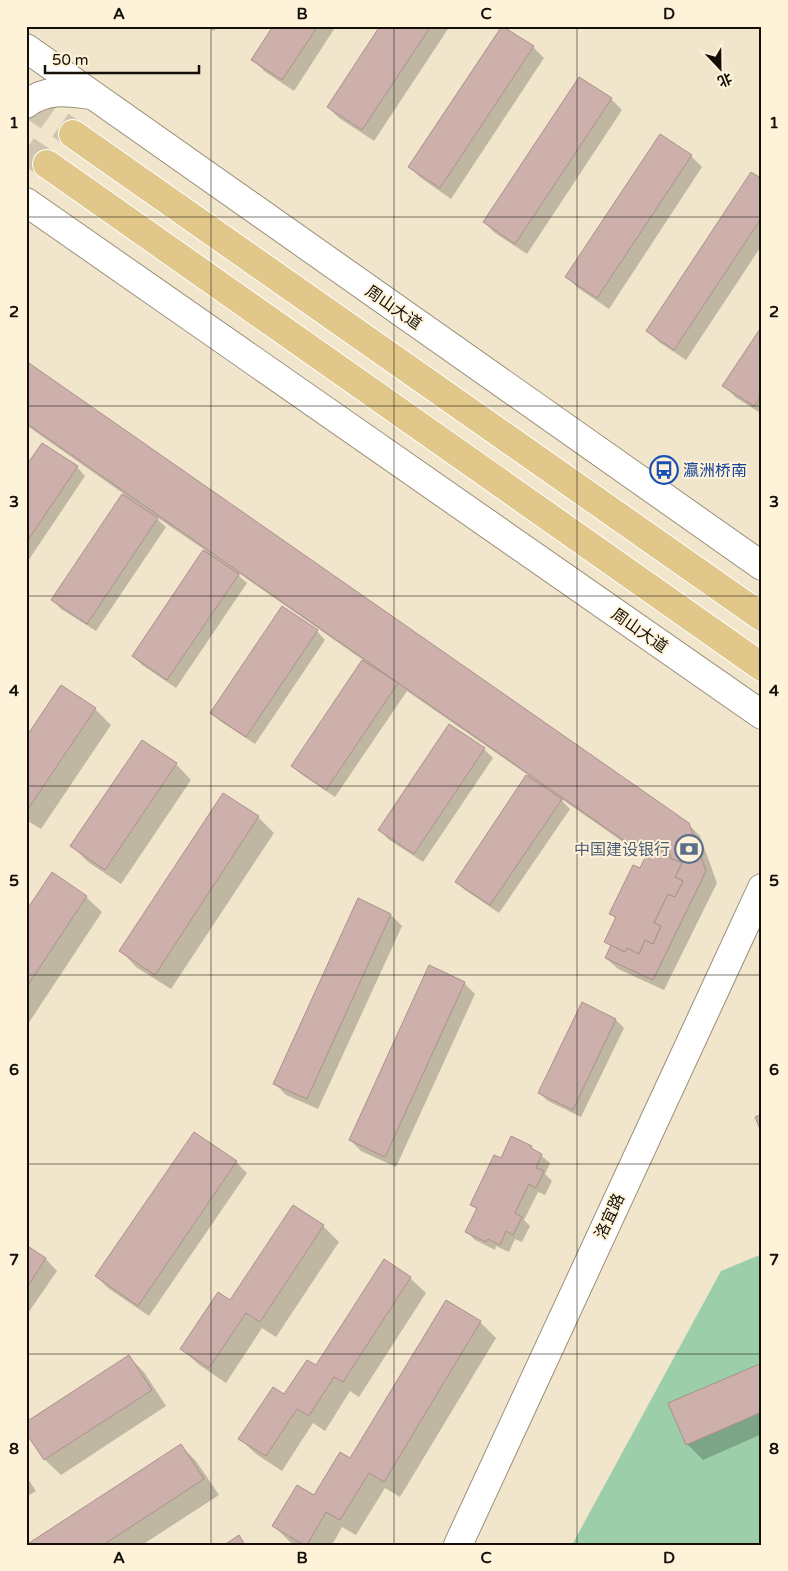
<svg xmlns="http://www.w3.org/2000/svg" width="788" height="1571" viewBox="0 0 788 1571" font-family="'Varela Round','Noto Sans SC',sans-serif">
<rect width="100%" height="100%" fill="#f1e5cc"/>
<path fill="#9ccfa9" d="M762 1254V1545H572L721 1271Z"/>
<g fill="#0003">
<path d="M206 26H218L214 31Z"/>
<path d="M275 26H336L294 91 264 71 253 59Z"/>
<path d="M381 26H450L374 141 339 118 328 107Z"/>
<path d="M533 47 544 58 451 199 421 178 409 167Z"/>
<path d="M611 99 622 110 527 254 495 233 484 222Z"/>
<path d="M691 156 702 167 609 309 578 288 567 277Z"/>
<path d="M762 181V245L686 360 659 342 648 331Z"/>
<path d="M762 328V414L735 397 724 385Z"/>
<path d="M26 362 688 824 700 836 717 883 664 990 618 969 606 958 611 947 606 941 616 919 611 914 640 870 646 858 563 800 562 801 570 809 499 913 465 890 456 882 528 775 407 691 335 797 301 774 292 766 363 660 240 574 239 576 247 583 176 688 142 665 133 656 205 550 158 518 157 519 166 527 96 631 61 609 53 600 124 494 26 425Z"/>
<path d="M77 467 85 476 26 564V469Z"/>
<path d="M317 631 325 640 255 744 220 721 212 713Z"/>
<path d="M95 709 111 725 41 829 26 820V739Z"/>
<path d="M450 726 484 749 493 758 423 862 388 839 380 830Z"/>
<path d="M176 764 191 780 121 884 88 862 72 846Z"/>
<path d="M258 817 274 833 171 989 136 967 121 951Z"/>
<path d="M86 897 102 912 26 1027V913Z"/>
<path d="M391 915 402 926 318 1109 286 1095 275 1084Z"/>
<path d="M464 983 475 994 396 1167 361 1151 350 1140Z"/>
<path d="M582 1004 616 1020 624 1028 581 1117 548 1101 539 1093Z"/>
<path d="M531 1147 550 1163 545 1174 552 1181 545 1195 538 1192 524 1220 530 1226 522 1242 515 1239 509 1252 496 1246 495 1250 475 1240 467 1232 477 1210 472 1205 501 1160Z"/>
<path d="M236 1162 247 1173 149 1316 108 1288 96 1276Z"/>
<path d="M323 1226 339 1242 276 1337 262 1328 226 1383 198 1364 182 1349 231 1301Z"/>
<path d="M26 1247 46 1259 57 1271 26 1316Z"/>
<path d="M410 1278 426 1293 359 1397 350 1391 325 1431 313 1423 282 1471 256 1454 240 1439Z"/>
<path d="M446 1302 480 1322 496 1338 400 1497 385 1488 356 1535 342 1527 332 1545H295L289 1541 274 1526 314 1497 351 1459Z"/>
<path d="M129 1357 144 1372 166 1406 61 1475 45 1460 26 1431Z"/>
<path d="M762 1364V1434L703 1460 687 1444Z"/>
<path d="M181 1446 196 1461 219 1495 142 1545H28Z"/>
<path d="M26 1476 36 1491 26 1497Z"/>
</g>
<g fill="#cdb0ab" stroke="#ac908b">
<path d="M273 26H318L282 80 251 60Z"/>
<path d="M380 26H431L362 130 327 107Z"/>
<path d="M502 26 534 46 440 188 408 167Z"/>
<path d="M579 77 612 98 515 244 483 222Z"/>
<path d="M660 134 692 155 597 298 565 277Z"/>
<path d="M751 172 762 179V217L674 350 646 331Z"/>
<path d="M762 326V395L754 406 722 386Z"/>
<path d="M26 361 689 823 706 871 653 980 605 958 611 945 625 952 627 948 639 954 645 940 653 944 661 926 654 923 668 894 675 897 683 881 675 877 682 863 670 858 671 855 651 845 646 856 26 423Z"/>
<path d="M42 443 78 466 26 543V466Z"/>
<path d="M122 494 158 518 87 624 51 600Z"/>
<path d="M203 550 239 574 167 680 132 656Z"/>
<path d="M282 606 318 630 246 737 210 713Z"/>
<path d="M362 660 398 683 326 790 291 766Z"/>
<path d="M61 685 96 708 26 812V737Z"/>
<path d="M449 724 485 748 414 854 378 830Z"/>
<path d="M142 740 177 763 105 870 70 846Z"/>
<path d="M526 775 562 799 490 905 455 882Z"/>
<path d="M223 793 259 816 155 975 119 951Z"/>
<path d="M651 845 671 855 670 858 682 863 675 877 683 881 675 897 668 894 654 923 661 926 653 944 645 940 639 954 627 948 625 952 604 942 616 917 609 914 633 865 640 868Z"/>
<path d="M52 872 87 896 26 988V911Z"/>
<path d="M358 898 391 914 307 1099 273 1084Z"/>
<path d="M429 965 465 982 385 1157 349 1140Z"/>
<path d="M582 1002 616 1019 573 1110 538 1093Z"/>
<path d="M762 1114V1134L755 1117Z"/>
<path d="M194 1132 237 1161 138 1306 95 1276Z"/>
<path d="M511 1136 532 1146 531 1148 542 1154 536 1168 544 1171 536 1188 529 1184 515 1213 522 1217 513 1235 506 1231 500 1245 488 1239 486 1242 465 1232 477 1208 470 1205 494 1155 501 1158Z"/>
<path d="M293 1205 324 1225 260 1322 246 1313 209 1368 180 1349 218 1292 230 1300Z"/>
<path d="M26 1245 46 1258 26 1289Z"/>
<path d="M384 1259 411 1277 343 1382 334 1377 309 1416 297 1409 266 1456 238 1439 273 1387 284 1394 307 1360 316 1365Z"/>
<path d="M446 1300 481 1321 384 1482 369 1473 340 1520 326 1512 307 1545H304L272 1526 297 1485 314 1495 340 1452 350 1458Z"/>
<path d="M129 1355 152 1390 44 1460 26 1433V1422Z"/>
<path d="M762 1363V1412L686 1445 668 1403Z"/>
<path d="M181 1444 204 1479 103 1545H26Z"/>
<path d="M239 1535 245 1545H224Z"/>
</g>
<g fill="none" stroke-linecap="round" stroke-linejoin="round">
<g stroke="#d0c5af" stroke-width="28" stroke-dasharray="28 14" stroke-linecap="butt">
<path d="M26 101 73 134"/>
<path d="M26 150 47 164"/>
</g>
<defs>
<g id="secondary">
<path d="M26 48 762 566"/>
<path d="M26 104C46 88 68 92 91 95"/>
<path d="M26 202 762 715"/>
<path d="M458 1545 762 888"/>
</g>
<g id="primary">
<path d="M73 134 762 617"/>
<path d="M47 164 762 667"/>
</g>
</defs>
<use href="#secondary" stroke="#9a8f79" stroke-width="30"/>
<use href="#primary" stroke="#fff" stroke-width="30"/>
<use href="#secondary" stroke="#fff" stroke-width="28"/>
<use href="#primary" stroke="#e2c78a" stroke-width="28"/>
</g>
<path fill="none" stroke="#141008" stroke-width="1" stroke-opacity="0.55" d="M211 26V1545M394 26V1545M577 26V1545M26 217H762M26 406H762M26 596H762M26 786H762M26 975H762M26 1164H762M26 1354H762"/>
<defs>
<symbol id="bus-ring" viewBox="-11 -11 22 22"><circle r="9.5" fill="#fef2d9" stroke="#1a4fb4" stroke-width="1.5"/><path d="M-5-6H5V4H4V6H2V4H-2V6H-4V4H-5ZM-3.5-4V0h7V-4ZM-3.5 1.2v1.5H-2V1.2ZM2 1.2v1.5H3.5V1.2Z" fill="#1a4fb4"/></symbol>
<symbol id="bank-ring" viewBox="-11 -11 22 22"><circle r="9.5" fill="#fef2d9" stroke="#5c6f8a" stroke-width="1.5"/><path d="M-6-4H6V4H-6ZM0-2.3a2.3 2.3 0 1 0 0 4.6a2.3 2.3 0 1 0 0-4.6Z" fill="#5c6f8a"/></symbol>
</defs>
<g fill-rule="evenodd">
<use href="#bus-ring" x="648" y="454" width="32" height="32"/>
<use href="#bank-ring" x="673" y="833" width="32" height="32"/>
</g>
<g text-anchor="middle" stroke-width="4" stroke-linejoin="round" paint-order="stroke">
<g font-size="16" fill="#141008" stroke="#fef2d9">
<text transform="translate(394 307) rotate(35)" y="6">周山大道</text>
<text transform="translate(640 630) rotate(35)" y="6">周山大道</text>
<text transform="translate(609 1216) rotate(-65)" y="6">洛宜路</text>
</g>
<g font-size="16" fill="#164399" stroke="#fef2d9" text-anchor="start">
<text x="683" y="476">瀛洲桥南</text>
</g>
<g font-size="16" fill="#4e5e75" stroke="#fef2d9" text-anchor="end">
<text x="670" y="855">中国建设银行</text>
</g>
</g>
<rect width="788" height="1571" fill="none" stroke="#fef2d9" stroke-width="55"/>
<g transform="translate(720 68) rotate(158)" stroke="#fef2d9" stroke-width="4" paint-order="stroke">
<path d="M0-4L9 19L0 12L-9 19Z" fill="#141008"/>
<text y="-8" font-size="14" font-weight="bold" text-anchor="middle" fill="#141008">北</text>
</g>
<path d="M45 65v8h154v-8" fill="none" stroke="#141008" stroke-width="2.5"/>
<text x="52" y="65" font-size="15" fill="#141008" stroke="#fef2d9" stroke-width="4" paint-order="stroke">50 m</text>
<rect x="28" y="28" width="732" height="1516" fill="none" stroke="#141008" stroke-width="2"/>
<g font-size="16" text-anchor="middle" font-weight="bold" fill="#141008">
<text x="119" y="19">A</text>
<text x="302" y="19">B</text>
<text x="486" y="19">C</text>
<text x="669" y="19">D</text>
<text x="14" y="128">1</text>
<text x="774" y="128">1</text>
<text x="14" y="317">2</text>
<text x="774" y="317">2</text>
<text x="14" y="507">3</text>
<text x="774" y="507">3</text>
<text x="14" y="696">4</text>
<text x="774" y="696">4</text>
<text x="14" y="886">5</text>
<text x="774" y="886">5</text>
<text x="14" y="1075">6</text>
<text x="774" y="1075">6</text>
<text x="14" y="1265">7</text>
<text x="774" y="1265">7</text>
<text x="14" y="1454">8</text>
<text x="774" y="1454">8</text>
<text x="119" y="1563">A</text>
<text x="302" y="1563">B</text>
<text x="486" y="1563">C</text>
<text x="669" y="1563">D</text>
</g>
</svg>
